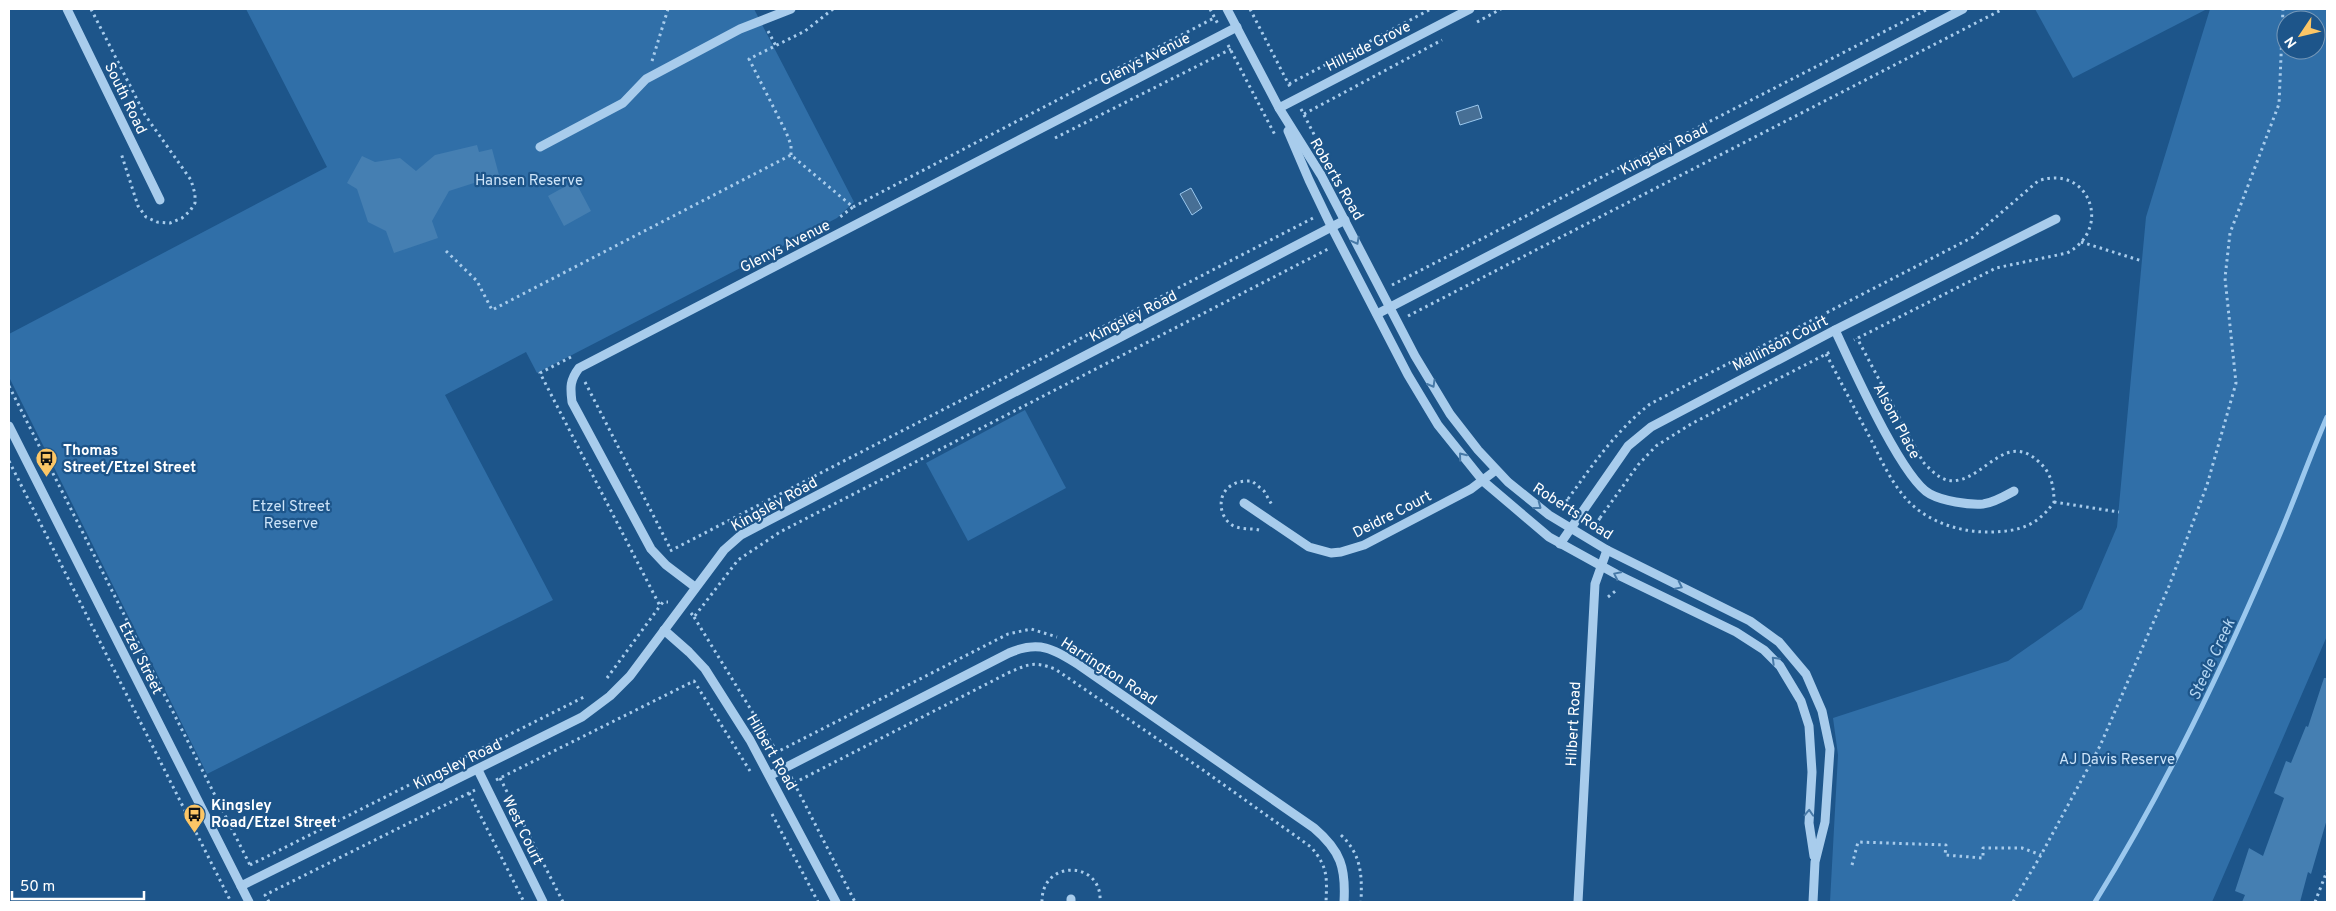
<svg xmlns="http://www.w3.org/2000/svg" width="2336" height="911" viewBox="0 0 2336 911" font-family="Overpass,sans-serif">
<rect width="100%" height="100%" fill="#1d558a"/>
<g fill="#306fa8" fill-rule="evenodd">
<path d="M246 9H754L854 202 837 218 537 373 526 352 445 395 553 600 207 774 9 377V334L327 167Z"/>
<path d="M2035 9H2207L2073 78Z"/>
<path d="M2210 9H2327V636L2212 902H1830L1838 755 1833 718 2008 661 2082 609 2117 527 2146 217ZM2286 20H2316V50H2286Z"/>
<path d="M1025 410 1066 488 968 541 926 463Z"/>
</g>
<g fill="#476f95" stroke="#9bc8ee">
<path d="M1478 105 1482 118 1460 125 1456 112Z"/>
<path d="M1191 188 1202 208 1192 215 1180 194Z"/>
</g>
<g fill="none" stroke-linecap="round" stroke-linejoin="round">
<path stroke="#9bc8ee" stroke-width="5" d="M2095 902C2166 787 2223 667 2276 543 2294 502 2309 458 2327 417"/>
</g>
<g fill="#457fb2">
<path d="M477 145 479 152 492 149 499 175 449 191 432 221 438 238 394 253 386 231 368 222 357 189 347 183 362 156 375 162 400 158 416 171 435 155Z"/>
<path d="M575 181 591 211 564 226 548 196Z"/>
<path d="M2324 678H2327V819L2311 874 2308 872 2300 902H2242L2245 895 2235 891 2249 848 2263 856 2284 798 2274 793 2286 761 2291 763 2306 726 2308 727Z"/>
</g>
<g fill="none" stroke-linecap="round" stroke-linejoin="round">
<g stroke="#a8ccec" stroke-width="3" stroke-dasharray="2.5 4" stroke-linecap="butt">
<path d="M91 9 145 115 191 180 195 194V203L190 211 182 218 170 223 157 222 146 217 138 206 121 153"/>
<path d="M1210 9 1218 24"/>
<path d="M1250 9 1290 87"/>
<path d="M1477 22 1501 9"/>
<path d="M768 31 776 46"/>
<path d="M1228 45 1275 135"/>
<path d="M652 61 668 9"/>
<path d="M1289 84 1431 9"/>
<path d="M1301 109 1322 150"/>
<path d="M1304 114 1442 40"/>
<path d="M1055 138 1231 49"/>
<path d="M791 155V145L786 132 749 59 805 31 833 9"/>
<path d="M853 207 1214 18"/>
<path d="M2081 242 2142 261"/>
<path d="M446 251 477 281 492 310 791 155 853 207 840 217"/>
<path d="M1392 285 1928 9"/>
<path d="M1408 316 2003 9"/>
<path d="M1826 354C1840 380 1853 406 1867 432 1878 453 1888 477 1903 495 1923 521 1960 533 1992 532 2020 531 2037 526 2054 502 2054 486 2051 472 2038 461 2007 433 1987 474 1959 480 1943 484 1933 472 1923 462L1857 338"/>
<path d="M571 357 540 373 660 606 663 602H668"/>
<path d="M585 382 670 548"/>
<path d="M9 386 250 865"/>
<path d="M9 461 231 902"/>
<path d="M1568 499C1593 464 1616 431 1650 404L1973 237 2038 181C2088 163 2114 228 2067 253L1996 268 1854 340"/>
<path d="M2054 502 2119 512"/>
<path d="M1553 503 1569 500"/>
<path d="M1600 518 1638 465 1656 446 1691 424 1832 351"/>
<path d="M1600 518 1598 521 1600 531"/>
<path d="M1259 530C1251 528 1240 530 1232 525 1218 516 1217 493 1232 485 1238 481 1245 481 1252 481L1264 491 1272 505"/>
<path d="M670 551 1315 217"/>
<path d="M1608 597 1618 589"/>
<path d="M691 613 694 617 738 560 780 532 1330 248"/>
<path d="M694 617 777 752 1008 634 1031 629 1057 637"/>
<path d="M607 678 660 606"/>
<path d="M791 777 855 902"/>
<path d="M500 778 563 902"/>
<path d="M496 780 694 681 750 771"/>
<path d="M794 783 1008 673C1029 664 1033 661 1055 669L1203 770 1311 847C1328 867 1327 877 1326 902"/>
<path d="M469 793 524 902"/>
<path d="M772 814 818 902"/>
<path d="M1341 835C1362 855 1362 876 1361 902"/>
<path d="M250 865 586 696"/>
<path d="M1852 865 1858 842 1946 845 1945 855 1983 858V848H2022L2041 855"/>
<path d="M269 902 265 895 475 790"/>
<path d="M1042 902C1041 859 1103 860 1100 902"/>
<path d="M2013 902 2041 855 2100 746 2169 586 2207 485 2236 383 2225 278 2230 233 2279 104 2283 9"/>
<path d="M2315 902 2327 871"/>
</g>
<g stroke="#a8ccec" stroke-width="9">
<path d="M67 9 160 200"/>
<path d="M1227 9 1279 108 1321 175 1415 356 1450 414 1478 450 1508 482 1549 515 1607 550 1750 621 1779 642 1806 674 1822 711 1830 749 1825 822 1815 862 1813 902"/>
<path d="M1279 108 1470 9"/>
<path d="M1288 131 1309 180 1332 228 1408 375 1438 425 1483 481 1549 537 1616 574 1736 632 1764 650 1780 666 1801 701 1809 726 1812 772 1809 823 1814 856"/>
<path d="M540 147 623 103 646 79 740 29 791 9"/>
<path d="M1377 314 1963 9"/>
<path d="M1835 330C1851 364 1902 479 1930 494 1943 501 1968 505 1983 504 1993 503 2005 496 2014 491"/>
<path d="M9 426 249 902"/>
<path d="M1244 503 1309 547 1331 553 1341 552 1364 545 1471 489 1496 470"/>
<path d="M1560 544 1628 446 1651 427 1835 330 2056 219"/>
<path d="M695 587 666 565 651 549 572 402C570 387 570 380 579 368L1237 27"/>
<path d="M664 630 689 652 705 669 750 740 836 902"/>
<path d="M478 770 543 902"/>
<path d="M771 775 1009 653C1039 640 1054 649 1079 665L1314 828C1341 851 1346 868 1344 902"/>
<path d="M241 886 582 717 610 696 630 676 724 550 741 535 1345 220"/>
<path d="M1071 899V902"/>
<path d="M1578 902 1595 584 1607 550"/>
</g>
</g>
<defs><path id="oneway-chevron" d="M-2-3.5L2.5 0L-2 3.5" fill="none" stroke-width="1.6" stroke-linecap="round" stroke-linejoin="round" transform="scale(1.25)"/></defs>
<g stroke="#4779a7">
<use href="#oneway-chevron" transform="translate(1356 241) rotate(62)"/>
<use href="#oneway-chevron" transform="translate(1432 384) rotate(60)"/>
<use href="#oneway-chevron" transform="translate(1462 456) rotate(-129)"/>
<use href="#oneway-chevron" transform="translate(1538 506) rotate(37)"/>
<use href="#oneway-chevron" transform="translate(1617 575) rotate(-154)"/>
<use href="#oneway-chevron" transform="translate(1679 586) rotate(26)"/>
<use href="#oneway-chevron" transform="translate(1775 660) rotate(-135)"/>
<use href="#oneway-chevron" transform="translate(1809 813) rotate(-87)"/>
</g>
<defs>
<symbol id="bus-pin" viewBox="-11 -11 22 30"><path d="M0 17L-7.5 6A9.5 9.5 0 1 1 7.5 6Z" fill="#fcc666" stroke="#1d558a"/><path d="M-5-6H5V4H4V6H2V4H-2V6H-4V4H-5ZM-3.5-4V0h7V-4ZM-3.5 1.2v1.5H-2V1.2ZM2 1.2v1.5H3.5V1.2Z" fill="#111"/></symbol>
</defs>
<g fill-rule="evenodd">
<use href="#bus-pin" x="34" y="446" width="25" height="34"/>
<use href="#bus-pin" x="182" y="802" width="25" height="34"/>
</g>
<g text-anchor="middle" stroke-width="4.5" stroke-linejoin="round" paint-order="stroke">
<g font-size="15" fill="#fff" stroke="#1d558a">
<text transform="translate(1368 46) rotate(-27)" y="5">Hillside Grove</text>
<text transform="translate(1145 59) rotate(-27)" y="5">Glenys Avenue</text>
<text transform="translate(126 98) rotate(64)" y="5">South Road</text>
<text transform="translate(1664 149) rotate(-27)" y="5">Kingsley Road</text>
<text transform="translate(1337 179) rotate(60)" y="5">Roberts Road</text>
<text transform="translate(785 246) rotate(-27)" y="5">Glenys Avenue</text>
<text transform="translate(1133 316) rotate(-27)" y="5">Kingsley Road</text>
<text transform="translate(1780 343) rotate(-27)" y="5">Mallinson Court</text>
<text transform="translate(1897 421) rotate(62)" y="5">Alsom Place</text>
<text transform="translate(774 504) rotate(-29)" y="5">Kingsley Road</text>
<text transform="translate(1573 511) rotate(33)" y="5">Roberts Road</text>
<text transform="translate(1392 514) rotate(-27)" y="5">Deidre Court</text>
<text transform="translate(141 658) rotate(63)" y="5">Etzel Street</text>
<text transform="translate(1109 671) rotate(33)" y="5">Harrington Road</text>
<text transform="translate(1573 724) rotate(-87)" y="5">Hilbert Road</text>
<text transform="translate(772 752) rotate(60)" y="5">Hilbert Road</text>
<text transform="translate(457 764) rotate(-26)" y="5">Kingsley Road</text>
<text transform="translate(523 830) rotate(64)" y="5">West Court</text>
</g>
<g font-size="15" fill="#cde4f9" stroke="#1d558a">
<text x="529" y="185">Hansen Reserve</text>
<text x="291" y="511">Etzel Street<tspan x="291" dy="17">Reserve</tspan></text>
<text x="2117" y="764">AJ Davis Reserve</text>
</g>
<g font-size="15" font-weight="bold" fill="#fff" stroke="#1d558a" text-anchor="start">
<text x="63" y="455">Thomas<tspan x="63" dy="17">Street/Etzel Street</tspan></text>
<text x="211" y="810">Kingsley<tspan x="211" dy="17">Road/Etzel Street</tspan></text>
</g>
<g font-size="16" font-style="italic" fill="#b4d6f3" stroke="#1d558a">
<text transform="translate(2211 659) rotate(-65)" y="6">Steele Creek</text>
</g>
</g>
<rect width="2336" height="911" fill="none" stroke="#ffffff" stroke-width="20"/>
<g transform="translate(2301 35) rotate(235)"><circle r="24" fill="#1d558a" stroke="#7799b9"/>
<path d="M0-4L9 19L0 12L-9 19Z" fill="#fcc666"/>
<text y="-8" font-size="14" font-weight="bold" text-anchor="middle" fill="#ffffff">N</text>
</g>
<path d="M12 891v8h132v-8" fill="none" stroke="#ffffff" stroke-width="2.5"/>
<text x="20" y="891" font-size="15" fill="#ffffff" stroke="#1d558a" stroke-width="4" paint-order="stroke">50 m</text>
</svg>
